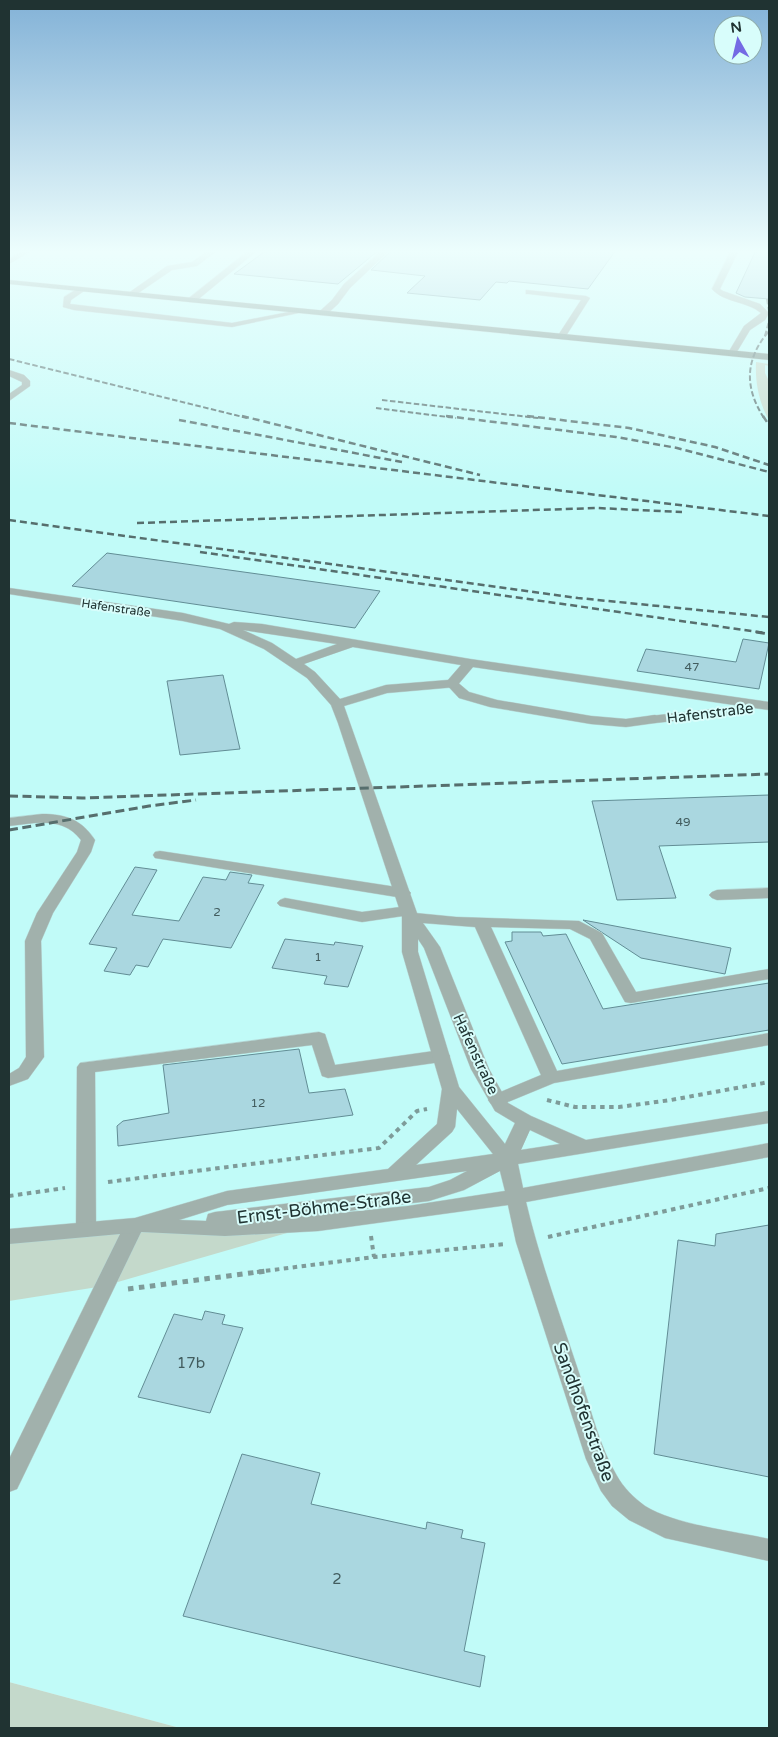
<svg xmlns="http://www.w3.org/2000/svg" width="778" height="1737" viewBox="0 0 778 1737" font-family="'Varela Round',sans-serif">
<rect width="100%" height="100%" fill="#d8fdfb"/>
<path fill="#c1fbf8" d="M9 250H769V1728H180L9 1682Z"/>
<g fill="#c4d9cb">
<path d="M756 362 769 364V366L765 365V373L769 381V420C759 403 755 382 756 362Z"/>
<path d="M318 1224 104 1286 9 1301V1237L134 1226Z"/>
<path d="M9 1682 180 1728H9Z"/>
</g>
<g fill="#aad7e0" stroke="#628d95">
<path d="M267 250H379L338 284 234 274Z"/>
<path d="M392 250H616L588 289 509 281 507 283 496 282 480 300 407 293 425 276 371 270Z"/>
<path d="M756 250H769V299L745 297 736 293Z"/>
<path d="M107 553 380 591 355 628 72 586Z"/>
<path d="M743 639 769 643 759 689 637 671 646 649 736 662Z"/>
<path d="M223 675 240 749 180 755 167 681Z"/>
<path d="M769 795V842L659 846 676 898 617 900 592 801Z"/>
<path d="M135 867 157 870 132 915 179 921 203 877 226 880 230 872 252 875 248 883 264 885 231 948 163 939 148 967 136 965 130 975 104 971 117 948 89 944Z"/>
<path d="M583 920 731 948 725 974 641 958Z"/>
<path d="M512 932H541L543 936 566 934 603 1009 769 983V1030L562 1064 505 942 512 941Z"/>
<path d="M285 939 334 945 335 942 363 946 348 987 324 984 327 976 272 968Z"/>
<path d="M299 1049 309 1093 345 1089 353 1115 118 1146 117 1126 123 1121 169 1113 163 1065Z"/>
<path d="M769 1225V1477L654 1454 678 1240 715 1246 716 1234Z"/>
<path d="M205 1311 225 1315 222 1324 243 1328 210 1413 138 1397 174 1314 202 1320Z"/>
<path d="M242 1454 320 1473 311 1504 426 1529 427 1522 463 1530 461 1538 485 1543 464 1651 485 1656 480 1687 183 1616Z"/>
</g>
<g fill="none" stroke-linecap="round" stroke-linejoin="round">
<defs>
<g id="lane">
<path d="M24 250H33L9 264V259Z"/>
<path d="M209 250H218L197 266 172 270 134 296 127 294 167 266 192 262Z"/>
<path d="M249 250H258L195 302H189V298Z"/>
<path d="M382 250H390L350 288 338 304 326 315H320V311L332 300 344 284Z"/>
<path d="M731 250H739L720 289 723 291 760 304 769 313 765 320 750 330 735 355 732 356 728 353 744 326 761 313C747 301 724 303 712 289Z"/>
<path d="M80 287 87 289 71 300 70 304 232 323 304 309 308 311 232 327 74 310 63 307 64 297Z"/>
<path d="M526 290 586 296 590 298 564 339H561L557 337 581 300 529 294H526Z"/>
<path d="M452 680 456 681 469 692 497 700 591 716 626 719 655 715 662 719 655 723 626 727 591 724 490 707 459 698 446 684Z"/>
<path d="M42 814C66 814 82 820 95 840L91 852 53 913 41 941 44 1057 28 1079 9 1086V1074L19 1068 26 1057 25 941 37 913 77 852 81 840C63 816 35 823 9 826V818Z"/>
<path d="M160 851 403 888 408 890 411 893 408 896 403 898 155 858 153 855 155 852Z"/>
<path d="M769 888V898L717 900 712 898 709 895 712 892 717 890Z"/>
<path d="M285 898 362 912 408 906 413 908 416 911 415 913 456 917 579 921 602 933 636 992 769 969V979L631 1003 625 1002 590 939 570 929 491 927 557 1071 769 1033V1045L554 1083 503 1104 497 1106 491 1104 488 1100 491 1096 541 1075 475 927 410 922 404 920 403 916 362 922 280 906 277 903 280 900Z"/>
<path d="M319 1032 325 1034 335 1065 441 1050 447 1052 450 1056 447 1060 441 1062 328 1078 322 1076 312 1045 95 1072 96 1230 93 1235 86 1237 79 1235 76 1230 77 1067 80 1063Z"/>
<path d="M134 1219 141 1221 144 1226 17 1489 9 1492V1459L124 1226 127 1221Z"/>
</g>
<g id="street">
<path d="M9 370 24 375 30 381V386L9 401V394L22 385V382L9 376Z"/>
<path d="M9 588 183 613 229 624 234 622 262 624 470 659 769 702V710L754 708 753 712 748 713 655 723 650 722 648 719 650 716 741 706 473 667 456 687 387 693 344 706 418 916 440 947 489 1069 508 1103 531 1116 586 1140 769 1111V1123L518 1164 523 1188 769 1143V1157L526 1202C540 1261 561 1318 580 1376 591 1409 599 1446 617 1476 623 1487 634 1498 645 1506 675 1525 734 1531 769 1539V1561L665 1538 629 1520 612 1506 601 1491 586 1459 516 1242 508 1205 318 1231 225 1236 142 1232 9 1244V1229L135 1218 227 1191 388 1169 437 1124 442 1089 402 952V917L338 723 331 705 307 678 264 649 220 629 183 621 9 594ZM243 630 337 644 296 659 272 643ZM353 647 461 665 448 680 386 685 340 699 315 672 304 664ZM418 939 424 948 471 1069 495 1111 515 1123 505 1144 459 1087 418 952ZM457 1109 493 1154 416 1165 452 1132 455 1127ZM530 1130 560 1144 521 1150ZM467 1171 450 1180 429 1187 215 1212 208 1214 206 1221 179 1220 227 1205ZM500 1171 505 1191 408 1206 291 1218 429 1201 464 1190Z"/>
</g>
<path id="secondary" d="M9 280 769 354V360L9 284Z"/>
</defs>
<use href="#lane" stroke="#b7d9d7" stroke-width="1"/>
<use href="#street" stroke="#b7d9d7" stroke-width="1"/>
<use href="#secondary" stroke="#b7d9d7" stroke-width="1"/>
<g stroke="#7e9b99" stroke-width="4" stroke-dasharray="4.5 4.5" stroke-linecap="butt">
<path d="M547 1100 575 1107H619L671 1100 769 1082"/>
<path d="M108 1182 379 1148 417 1111 427 1109"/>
<path d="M9 1196 65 1188"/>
<path d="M371 1236 374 1257"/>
<path d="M548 1237 769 1188"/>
<path d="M257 1272 374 1257 505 1244"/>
</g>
<path stroke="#7e9b99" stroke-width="5" stroke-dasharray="5.5 5.5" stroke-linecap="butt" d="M128 1289 266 1271"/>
<use href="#lane" fill="#a1b1ac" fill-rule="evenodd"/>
<use href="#street" fill="#a1b1ac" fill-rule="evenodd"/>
<use href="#secondary" fill="#799189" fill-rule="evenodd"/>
<g stroke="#566e6d" stroke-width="2" stroke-dasharray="5.5 2.5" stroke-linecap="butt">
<path d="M767 299 769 311"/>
<path d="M765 336 769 321"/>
<path d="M9 359 247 418"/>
<path d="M382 400 538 418"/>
<path d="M376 408 456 418"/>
<path d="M764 418C744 387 745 359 769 331"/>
</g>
<g stroke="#566e6d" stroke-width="2.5" stroke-dasharray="7 4" stroke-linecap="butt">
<path d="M242 416 480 475"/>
<path d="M446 416 616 437 677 448 769 472"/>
<path d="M527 416 629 428 715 447 769 465"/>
<path d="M763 416 769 425"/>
<path d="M179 420 402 462"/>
<path d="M9 423 769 516"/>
<path d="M9 520 578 598 769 617"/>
<path d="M137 523 597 508 682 512"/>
<path d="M200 552 765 633"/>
</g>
<g stroke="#566e6d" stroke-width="3" stroke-dasharray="9 4.5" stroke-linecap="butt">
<path d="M756 632 769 634"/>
<path d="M9 796 82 798 769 774"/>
<path d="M9 830 149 806 196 800"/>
</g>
</g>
<linearGradient id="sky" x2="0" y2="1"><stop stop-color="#83b2d7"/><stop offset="0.51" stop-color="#edfefd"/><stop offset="1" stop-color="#edfefd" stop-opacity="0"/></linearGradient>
<rect width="778" height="493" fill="url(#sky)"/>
<g text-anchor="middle" stroke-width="4" stroke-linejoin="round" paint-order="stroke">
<g font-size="12" fill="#203332" stroke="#d8fdfb">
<text transform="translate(116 608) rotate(8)" y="4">Hafenstraße</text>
</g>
<g font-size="12" fill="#425c5e">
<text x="692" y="671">47</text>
<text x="683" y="826">49</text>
<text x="217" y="916">2</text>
<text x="318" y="961">1</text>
<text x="258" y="1107">12</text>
</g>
<g font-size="15" fill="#203332" stroke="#d8fdfb">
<text transform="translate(710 713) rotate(-7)" y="5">Hafenstraße</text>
<text transform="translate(476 1054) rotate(65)" y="5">Hafenstraße</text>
</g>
<g font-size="15" fill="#425c5e">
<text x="191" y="1368">17b</text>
<text x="337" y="1584">2</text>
</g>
<g font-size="18" fill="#203332" stroke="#d8fdfb">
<text transform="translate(324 1207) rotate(-7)" y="6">Ernst-Böhme-Straße</text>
<text transform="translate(584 1412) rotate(70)" y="6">Sandhofenstraße</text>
</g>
</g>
<rect width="778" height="1737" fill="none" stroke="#203332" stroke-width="20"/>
<g transform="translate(738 40) rotate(352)"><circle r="24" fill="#d8fdfb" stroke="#8eacab"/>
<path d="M0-4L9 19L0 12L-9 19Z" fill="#746ae4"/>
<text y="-8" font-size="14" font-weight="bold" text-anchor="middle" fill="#203332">N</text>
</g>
</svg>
